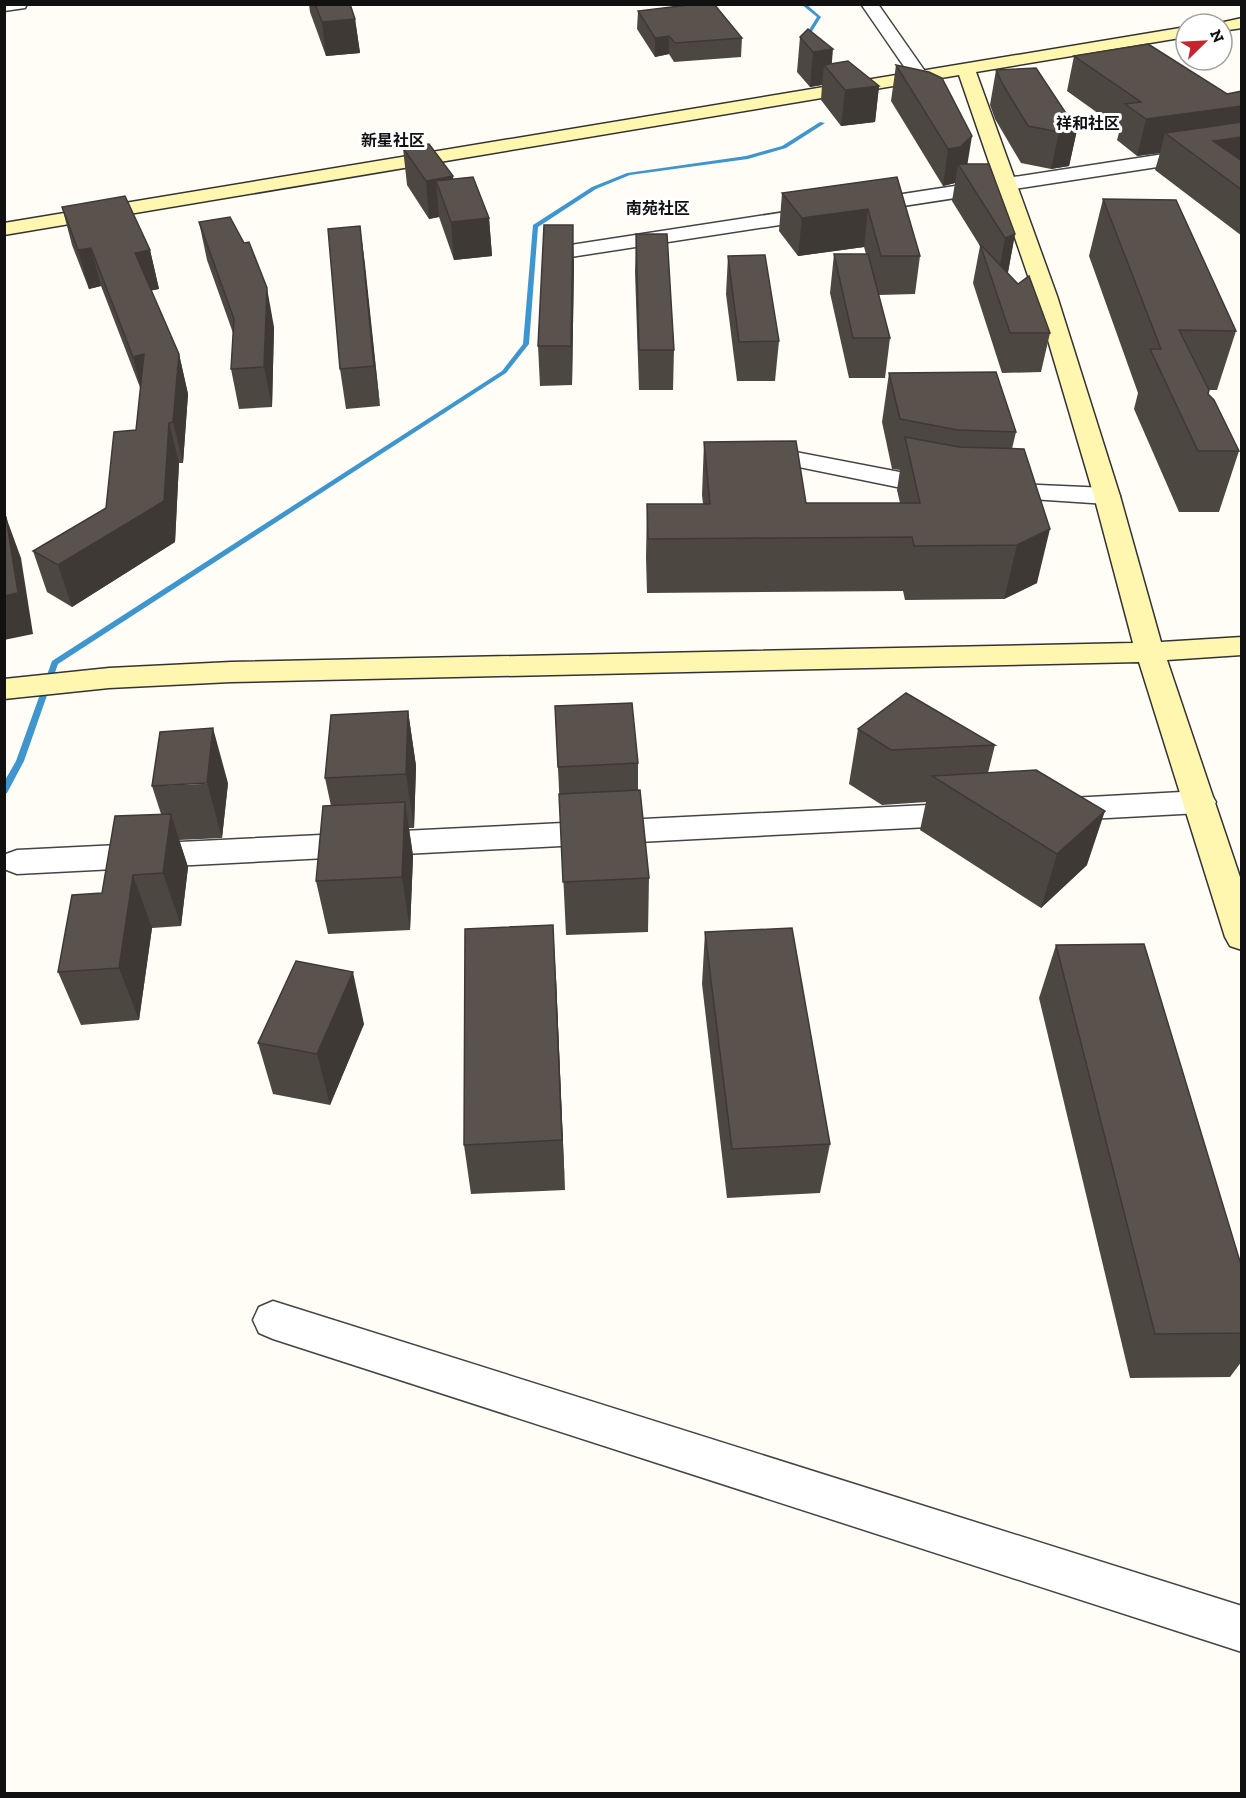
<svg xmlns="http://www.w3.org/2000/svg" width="1246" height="1798" viewBox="0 0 1246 1798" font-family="'Zilla Slab','Noto Sans SC',serif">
<rect width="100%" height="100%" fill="#fffdf5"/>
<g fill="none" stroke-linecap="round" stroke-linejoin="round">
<g fill="#3f96cf" fill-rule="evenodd">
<path d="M806 4 821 17 806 41 804 42 802 41 817 17 801 4Z"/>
<path d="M820 122 825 123 786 148 748 159 630 175 596 189 538 227 529 344 506 373 58 664 24 761 7 793 4 794V782L16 761 52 661 502 371 523 344 533 225 592 187 627 173 746 156 782 146Z"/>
</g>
<defs>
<g id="street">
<path d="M4 4H27L25 8 4 11Z"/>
<path d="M861 4H878L929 77 926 81H914Z"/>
<path d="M1242 142V154L564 258 557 256 553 252 557 248 564 246Z"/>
<path d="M754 444 941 480 950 483 954 488 950 493 941 496 745 456 742 451 745 446Z"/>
<path d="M993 483 1107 488 1116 491 1120 496 1116 501 1107 504 984 496 980 491 984 486Z"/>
<path d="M1200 791 1211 794 1216 802 1211 810 1200 813 1052 821 1041 818 1036 810 1041 802 1052 799Z"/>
<path d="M968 803 979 806 984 814 979 822 968 825 17 874 4 869 6 854 17 850Z"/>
<path d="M273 1301 1242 1606V1652L273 1339 259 1333 253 1320 259 1307Z"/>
</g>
<g id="secondary">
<path d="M1242 18V28L1222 31V24H1215Z"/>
<path d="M1186 27V37L976 72 1057 296 1120 496 1161 642 1242 637V655L1167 660 1242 883V950L1230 946 1225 937 1139 662 231 682 109 688 4 699V679L109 668 231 662 1133 643 1094 496 1035 296 959 75 4 235V223Z"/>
</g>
</defs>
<use href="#street" stroke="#444" stroke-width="3"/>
<use href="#secondary" stroke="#333" stroke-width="3"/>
<use href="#street" fill="#fff" fill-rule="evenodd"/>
<use href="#secondary" fill="#fff6b0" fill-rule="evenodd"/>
</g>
<g fill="#4d4742">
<path d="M309 4H350L355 19 360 53 326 56 310 12Z"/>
<path d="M638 11 742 38 741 57 674 62 669 54 655 57 637 29Z"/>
<path d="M800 37 831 64 879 86 875 122 841 126 821 100 822 85 810 87 797 72Z"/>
<path d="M1074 56 1227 94 1242 91V236L1155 170 1160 153 1137 156 1117 140 1120 129 1067 91Z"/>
<path d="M896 65 967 164 1015 234 1008 272H1007L1050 333 1041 372 1002 373 973 283 980 246 952 201 955 183 943 186 891 101Z"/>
<path d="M996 70 1077 130 1069 166 1051 169 1021 163 995 119 990 105Z"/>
<path d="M403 148 453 176V179L489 218 492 256 454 260 439 217 429 219 407 185Z"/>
<path d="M897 177 920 256 915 294 879 295 890 338 885 378H849L830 293 834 254H866L864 247 798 256 779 231 782 193Z"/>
<path d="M1103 199 1236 331 1217 390H1209L1208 394 1239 451 1219 512H1179L1134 409 1138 393 1089 256Z"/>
<path d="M62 207 150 250 159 289 151 290 179 354 188 394 183 463H179L175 542 72 607 47 592 33 551 106 508 136 430 141 390 101 286 89 289 72 245Z"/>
<path d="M199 222 274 327 272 407 239 409 231 369 233 333 207 260Z"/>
<path d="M360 226 380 406 346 409 340 369Z"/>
<path d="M636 234 674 350 673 390H639L635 272Z"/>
<path d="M728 256 779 341 775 381H737L726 294Z"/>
<path d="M574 263 572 385 540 386 538 346Z"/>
<path d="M889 373 1016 432 1012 449 1037 583 1004 599 905 600 903 591 647 593 646 558 647 504H703L702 495 704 442 806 503H900L897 490 900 470 892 469 882 422Z"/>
<path d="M555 706 638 763V790L649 878 648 932 566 935Z"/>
<path d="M408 711 416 766 414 828H409L413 856 410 930 328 934 316 881 331 806 325 778Z"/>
<path d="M858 729 995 745 988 773 1087 865 1041 908 920 830 926 802 882 805 849 784Z"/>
<path d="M228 783 222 838 179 840 188 867 181 926 152 928 139 1020 81 1025 58 972 102 893 161 814 152 786Z"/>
<path d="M705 932 830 1144 820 1193 727 1198 702 984Z"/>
<path d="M1056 945 1242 1268V1361L1230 1377 1130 1378 1039 998Z"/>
<path d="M556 978 565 1190 471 1194 464 1145Z"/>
<path d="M364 1024 330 1105 273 1094 258 1043Z"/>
</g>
<g fill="#3f3936">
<path d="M355 19 360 53 326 56 322 22Z"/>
<path d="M669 36V54L655 57V38Z"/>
<path d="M833 49 831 73 824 65 822 85 810 87 813 52Z"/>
<path d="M879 86 875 122 841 126 845 90Z"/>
<path d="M1242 106V172L1165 133 1160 153 1137 156 1146 119Z"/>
<path d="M1077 130 1069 166 1051 169 1059 132Z"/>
<path d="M972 136 966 173 958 164 955 183 943 186 948 149Z"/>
<path d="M453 176 456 214 436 181 439 217 429 219 426 181Z"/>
<path d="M868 209 864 247 798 256 802 218Z"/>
<path d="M489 218 492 256 454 260 451 222Z"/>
<path d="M573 225 574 263 572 385 571 346Z"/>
<path d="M360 226 365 264 380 406 374 366Z"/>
<path d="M1015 234 1008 272 998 276 1005 238Z"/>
<path d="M91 248 101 286 89 289 78 250Z"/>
<path d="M150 250 159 289 145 292 135 253Z"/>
<path d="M267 288 274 327 272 407 264 367Z"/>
<path d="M144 354 143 397 133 357Z"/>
<path d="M179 354 188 394 183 463 173 422Z"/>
<path d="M169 423 179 463 175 542 72 607 58 565 164 501Z"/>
<path d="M6 517 21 558 33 634 4 640Z"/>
<path d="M1050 529 1037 583 1004 599 1017 545Z"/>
<path d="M408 711 416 766 414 828 406 774Z"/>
<path d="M213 728 228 783 222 838 207 783Z"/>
<path d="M405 802 413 856 410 930 402 877Z"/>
<path d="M1105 811 1087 865 1041 908 1057 854Z"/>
<path d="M171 814 188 867 181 926 163 873Z"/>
<path d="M133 875 152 928 139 1020 119 968Z"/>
<path d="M553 925 556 978 565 1190 562 1140Z"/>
<path d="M353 972 364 1024 330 1105 317 1054Z"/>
</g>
<g fill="#5a524d" stroke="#3f3936" stroke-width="1.5">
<path d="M315 4H350L355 19 322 22Z"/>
<path d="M696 4H714L742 38 675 43 669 36 655 38 638 11Z"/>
<path d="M808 29 833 49 813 52 800 37Z"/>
<path d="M1148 44 1227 94 1242 91V106L1146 119 1125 104 1141 102 1074 56Z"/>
<path d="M848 61 879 86 845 90 824 65Z"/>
<path d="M896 65 929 72 942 78 972 136 960 147 948 149Z"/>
<path d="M1036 68 1077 130 1059 132 1028 126 1002 83 996 70Z"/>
<path d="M1242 122V137L1213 141 1242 161V190L1165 133Z"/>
<path d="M429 144 453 176 426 181 403 148Z"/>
<path d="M958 164H989L1015 234 1005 238Z"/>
<path d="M473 177 489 218 451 222 436 181Z"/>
<path d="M897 177 920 256H881L868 209 802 218 782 193Z"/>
<path d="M125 196 150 250 135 253 179 354 173 422 169 423 164 501 58 565 33 551 106 508 114 432 136 430 144 354 133 357 91 248 78 250 62 207Z"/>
<path d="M1103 199 1176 200 1236 331 1179 330 1209 390 1208 394 1214 400 1239 451H1198L1150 349H1161Z"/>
<path d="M230 217 244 243 249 242 267 288 264 367 231 369 234 319 199 222Z"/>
<path d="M544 225H573L571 346H538Z"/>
<path d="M360 226 374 366 340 369 328 229Z"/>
<path d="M636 234H667L674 350H639Z"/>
<path d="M980 244 1018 284 1029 276 1050 333H1010Z"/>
<path d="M834 254H868L890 338H853Z"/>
<path d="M765 255 779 341 739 342 728 256Z"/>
<path d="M996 372 1016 432 958 430 900 419 889 373Z"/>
<path d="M905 437 959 447 1024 449 1050 529 1017 545 914 546 912 537 648 539 647 504H710L704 442 796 441 806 503H920Z"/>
<path d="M4 517H6L18 593 4 596Z"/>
<path d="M906 693 995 745 891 750 858 729Z"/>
<path d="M632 703 638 763 558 767 555 706Z"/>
<path d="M408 711 406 774 325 778 331 715Z"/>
<path d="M213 728 207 783 152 786 160 732Z"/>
<path d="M1036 770 1105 811 1057 854 932 776Z"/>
<path d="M640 790 649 878 563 882 559 794Z"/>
<path d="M405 802 402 877 316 881 323 806Z"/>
<path d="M171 814 163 873 133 875 119 968 58 972 72 895 102 893 115 816Z"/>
<path d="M553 925 562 1140 464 1145 465 929Z"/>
<path d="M792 928 830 1144 732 1149 705 932Z"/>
<path d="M1144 944 1242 1268V1333L1155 1334 1056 945Z"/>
<path d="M296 961 353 972 317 1054 258 1043Z"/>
</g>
<g text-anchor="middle" stroke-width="6" stroke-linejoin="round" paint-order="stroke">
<g font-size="16" font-weight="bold" fill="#111" stroke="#fff">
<text x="1088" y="129">祥和社区</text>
<text x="393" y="146">新星社区</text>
<text x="658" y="214">南苑社区</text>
</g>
</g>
<rect width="1246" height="1798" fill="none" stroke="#111111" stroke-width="12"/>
<g transform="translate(1204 42) rotate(66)"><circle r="28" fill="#ffffff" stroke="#a0a0a0" stroke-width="1.5"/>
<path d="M0-4.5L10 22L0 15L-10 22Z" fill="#c4262e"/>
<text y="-9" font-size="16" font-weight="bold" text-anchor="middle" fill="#111111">N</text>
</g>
</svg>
